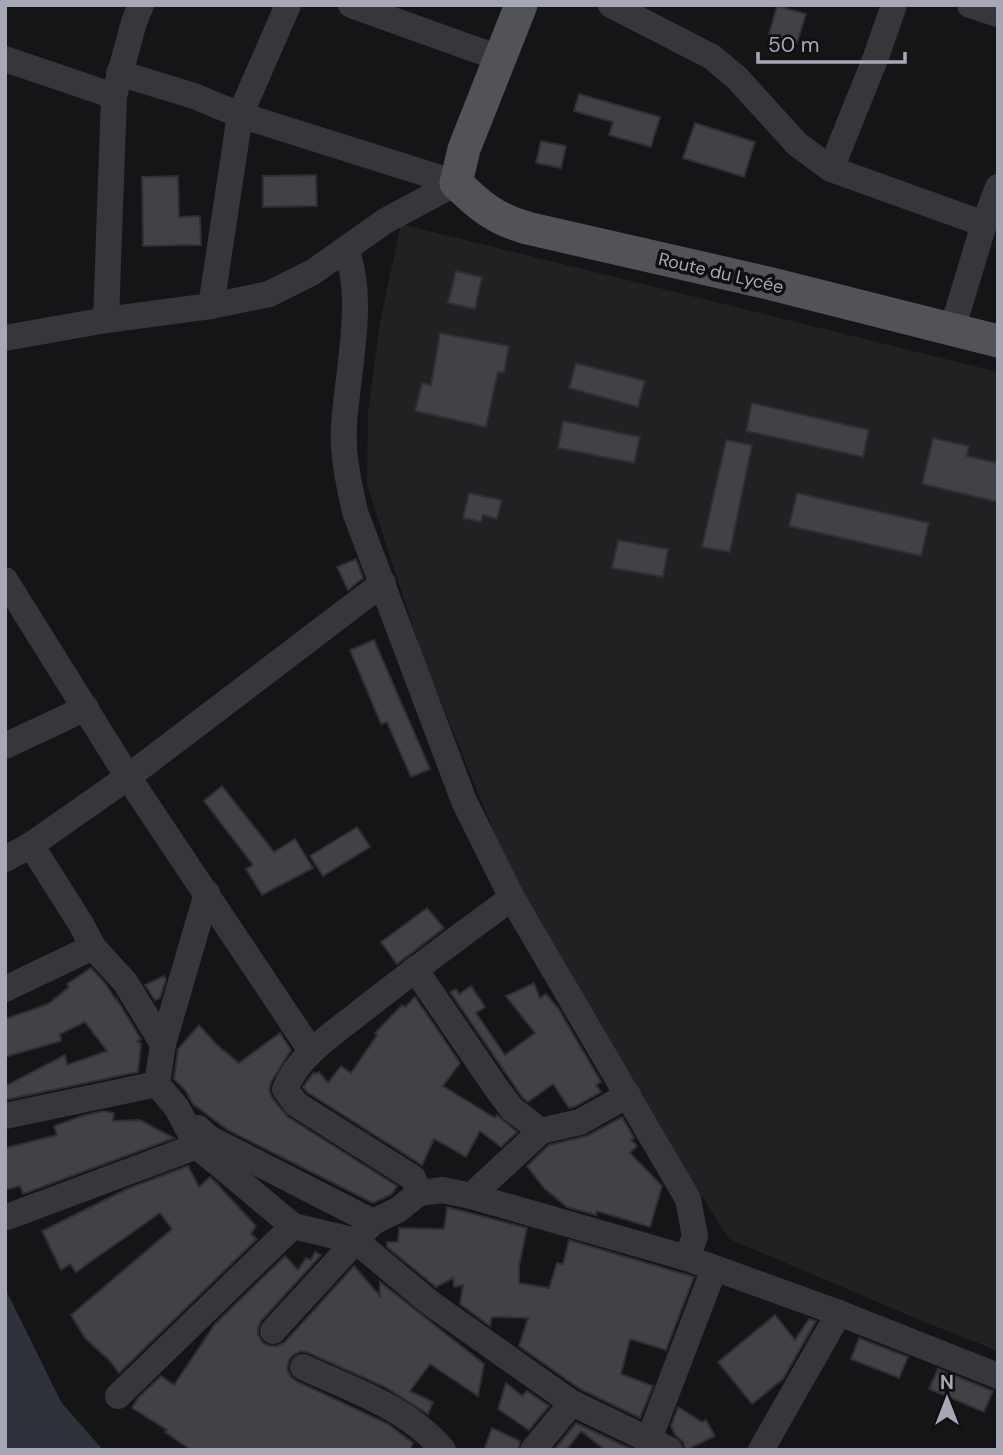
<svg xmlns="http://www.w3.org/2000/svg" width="1003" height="1455" viewBox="0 0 1003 1455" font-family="'DM Sans',sans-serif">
<rect width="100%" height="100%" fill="#151416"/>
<path fill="#212023" d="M401 224 998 372V1351L922 1321 729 1239 548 954 504 857 423 658 367 485 368 412 380 322Z"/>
<path fill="#2d323b" d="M5 1288 61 1402 103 1450H5Z"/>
<g fill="#414146" stroke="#2f2e32" stroke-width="2">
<path d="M777 6 806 14 797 43 769 34Z"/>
<path d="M579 94 660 117 651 147 609 135 613 122 574 111Z"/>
<path d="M695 123 755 142 744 177 683 158Z"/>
<path d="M541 141 566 146 561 168 536 163Z"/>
<path d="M316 175 317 206 263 207V176Z"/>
<path d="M178 176 179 217 200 216 201 245 143 246 142 177Z"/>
<path d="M456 271 482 277 475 309 448 303Z"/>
<path d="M440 333 509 346 504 373 498 372 486 427 415 411 422 383 431 385Z"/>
<path d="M576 363 645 381 638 407 569 388Z"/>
<path d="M752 403 869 430 863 457 746 431Z"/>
<path d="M563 421 640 437 634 463 558 448Z"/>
<path d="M933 438 969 446 967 456 998 463V502L922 484Z"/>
<path d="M726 440 752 445 730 552 702 547Z"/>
<path d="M469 493 502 500 497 519 483 515 481 522 463 518Z"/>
<path d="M797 493 929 523 921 556 789 526Z"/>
<path d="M618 540 668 549 663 577 612 568Z"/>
<path d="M356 559 363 578 348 590 337 567Z"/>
<path d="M374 640 430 769 411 777 387 722 381 724 350 650Z"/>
<path d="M222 786 274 852 295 839 313 868 262 895 246 869 253 865 204 801Z"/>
<path d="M357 827 370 847 323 876 310 856Z"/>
<path d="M427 908 444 928 397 964 381 942Z"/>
<path d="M91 968 105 983 115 999 116 998 141 1039 137 1041 141 1044 138 1072 5 1100V1086L65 1055 67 1065 107 1051 85 1022 60 1034 61 1041 5 1057V1019L48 1004 69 987 67 984Z"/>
<path d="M164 976 166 979 160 998 155 1000 145 985Z"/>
<path d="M534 983 540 998 546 994 558 1008 601 1082 596 1085 601 1092 574 1107 569 1108 553 1084 528 1102 523 1098 450 992 456 989 459 994 471 986 485 1007 476 1013 505 1055 535 1033 506 996Z"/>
<path d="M415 997 460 1063 443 1086 495 1118 497 1115 517 1132 501 1147 480 1131 466 1157 434 1139 422 1165 307 1092 303 1087 314 1072 316 1074 319 1072 328 1083 341 1066 351 1073 377 1035 375 1033 402 1005 405 1007Z"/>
<path d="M199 1025 217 1045 239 1063 280 1033 291 1050 271 1082 269 1090 272 1098 288 1117 397 1186 392 1194 373 1203 228 1130 193 1104 186 1091 174 1079 178 1049Z"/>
<path d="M103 1111 114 1113 113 1121 140 1120 174 1138 23 1194 20 1186 5 1190V1148L57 1135 54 1126 82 1116Z"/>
<path d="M622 1117 634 1138 631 1140 637 1146 630 1153 662 1186 650 1227 597 1211 596 1215 567 1207 544 1188 527 1166 549 1145 587 1136Z"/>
<path d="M188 1166 199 1187 210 1177 220 1186 216 1183 256 1226 251 1234 257 1239 119 1373 110 1361 85 1338 71 1315 172 1229 160 1213 76 1272 70 1264 61 1270 42 1231 129 1188Z"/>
<path d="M447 1207 527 1228 519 1266V1283L549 1288 557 1263 563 1264 569 1240 694 1277 666 1350 630 1339 621 1374 653 1386 640 1418 580 1389 519 1346 528 1318 492 1317 490 1326 460 1304 463 1285 454 1287 453 1278 436 1287 387 1247V1242H398L399 1228 444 1229Z"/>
<path d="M315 1252 321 1255 261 1321 258 1328V1335L263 1343 270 1346H277L285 1342 354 1266 380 1296V1282L484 1364 478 1396 430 1364 410 1391 433 1402 428 1414 385 1387 309 1353 301 1351 293 1355 289 1360 287 1369 291 1377 296 1381 388 1424 413 1443 410 1450H191L165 1432 167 1430 132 1408 138 1398 161 1376 174 1385 215 1324 285 1256 298 1270 306 1258 311 1260Z"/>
<path d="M775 1315 795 1340 809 1319 816 1321 783 1379 752 1404 718 1362Z"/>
<path d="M859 1338 908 1357 899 1378 851 1359Z"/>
<path d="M938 1369 993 1391 984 1412 929 1389Z"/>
<path d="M506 1383 522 1396 527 1391 549 1406 529 1430 498 1409Z"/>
<path d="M678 1407 702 1422 706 1420 715 1436 686 1450 683 1442 675 1435 671 1426Z"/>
<path d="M576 1423 633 1450H605L581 1431 566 1450H554Z"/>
<path d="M492 1428 520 1441 518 1450H484Z"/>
</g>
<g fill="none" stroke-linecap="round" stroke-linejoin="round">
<g stroke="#36363b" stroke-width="26">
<path d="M351 5 499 58"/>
<path d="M611 5 712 57 737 78 797 144 831 169 984 224"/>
<path d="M970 5 998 14"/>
<path d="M5 59 114 96"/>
<path d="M119 73 194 96 240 115 456 183"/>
<path d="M831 169 876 57 894 5"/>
<path d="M346 250C366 299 347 373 344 426 342 455 349 484 355 512L464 801 512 898 688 1199 695 1236 687 1258"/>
<path d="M211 306 240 115 288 5"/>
<path d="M106 320 114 96 134 22 141 5"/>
<path d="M952 330 984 224 998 187"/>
<path d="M5 338 106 320 211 306 269 294 313 272 385 221 456 183"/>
<path d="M5 580 128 777 311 1051"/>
<path d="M5 746 86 708"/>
<path d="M31 845 81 924 93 947 125 982 163 1044 157 1084 177 1108 197 1146 293 1226 356 1241 429 1302 572 1403 670 1450"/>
<path d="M5 859 31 845 128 777 383 583"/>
<path d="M415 969 497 1089 512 1109 541 1131 580 1122 628 1095"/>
<path d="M5 989 93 947"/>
<path d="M163 1044 207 893"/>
<path d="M5 1116 157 1084"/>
<path d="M198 1128 209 1138 373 1222"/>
<path d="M419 1193 413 1178 296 1104 285 1089C299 1054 336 1032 364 1009 413 971 462 934 512 898"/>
<path d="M471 1196 541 1131"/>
<path d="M7 1217 197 1146"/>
<path d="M273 1331 373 1222 398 1210 419 1193 443 1190 471 1196 687 1258 839 1313 998 1376"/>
<path d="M303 1367C352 1390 407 1407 443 1450"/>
<path d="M118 1396 293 1226"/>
<path d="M649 1439 714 1269"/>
<path d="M533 1450 572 1403"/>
<path d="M761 1450 839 1313"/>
</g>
<path stroke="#525259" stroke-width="33" d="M521 5 464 149 456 183C480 206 495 219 527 228L768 283 998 341"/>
</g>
<g text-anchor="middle" stroke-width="7" stroke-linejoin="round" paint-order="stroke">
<g font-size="18" fill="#a7a8b5" stroke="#100f11">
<text transform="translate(721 273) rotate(13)" y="6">Route du Lycée</text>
</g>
</g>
<rect width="1003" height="1455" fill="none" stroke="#a7a8b5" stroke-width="14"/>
<g transform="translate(947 1399)" stroke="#100f11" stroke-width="5" paint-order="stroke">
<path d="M0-5L12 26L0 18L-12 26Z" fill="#a7a8b5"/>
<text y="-10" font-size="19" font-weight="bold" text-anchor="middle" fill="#a7a8b5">N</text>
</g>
<path d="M758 52v10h147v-10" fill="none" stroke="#a7a8b5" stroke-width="3.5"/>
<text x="768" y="52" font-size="21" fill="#a7a8b5" stroke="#100f11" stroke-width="5" paint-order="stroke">50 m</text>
</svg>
